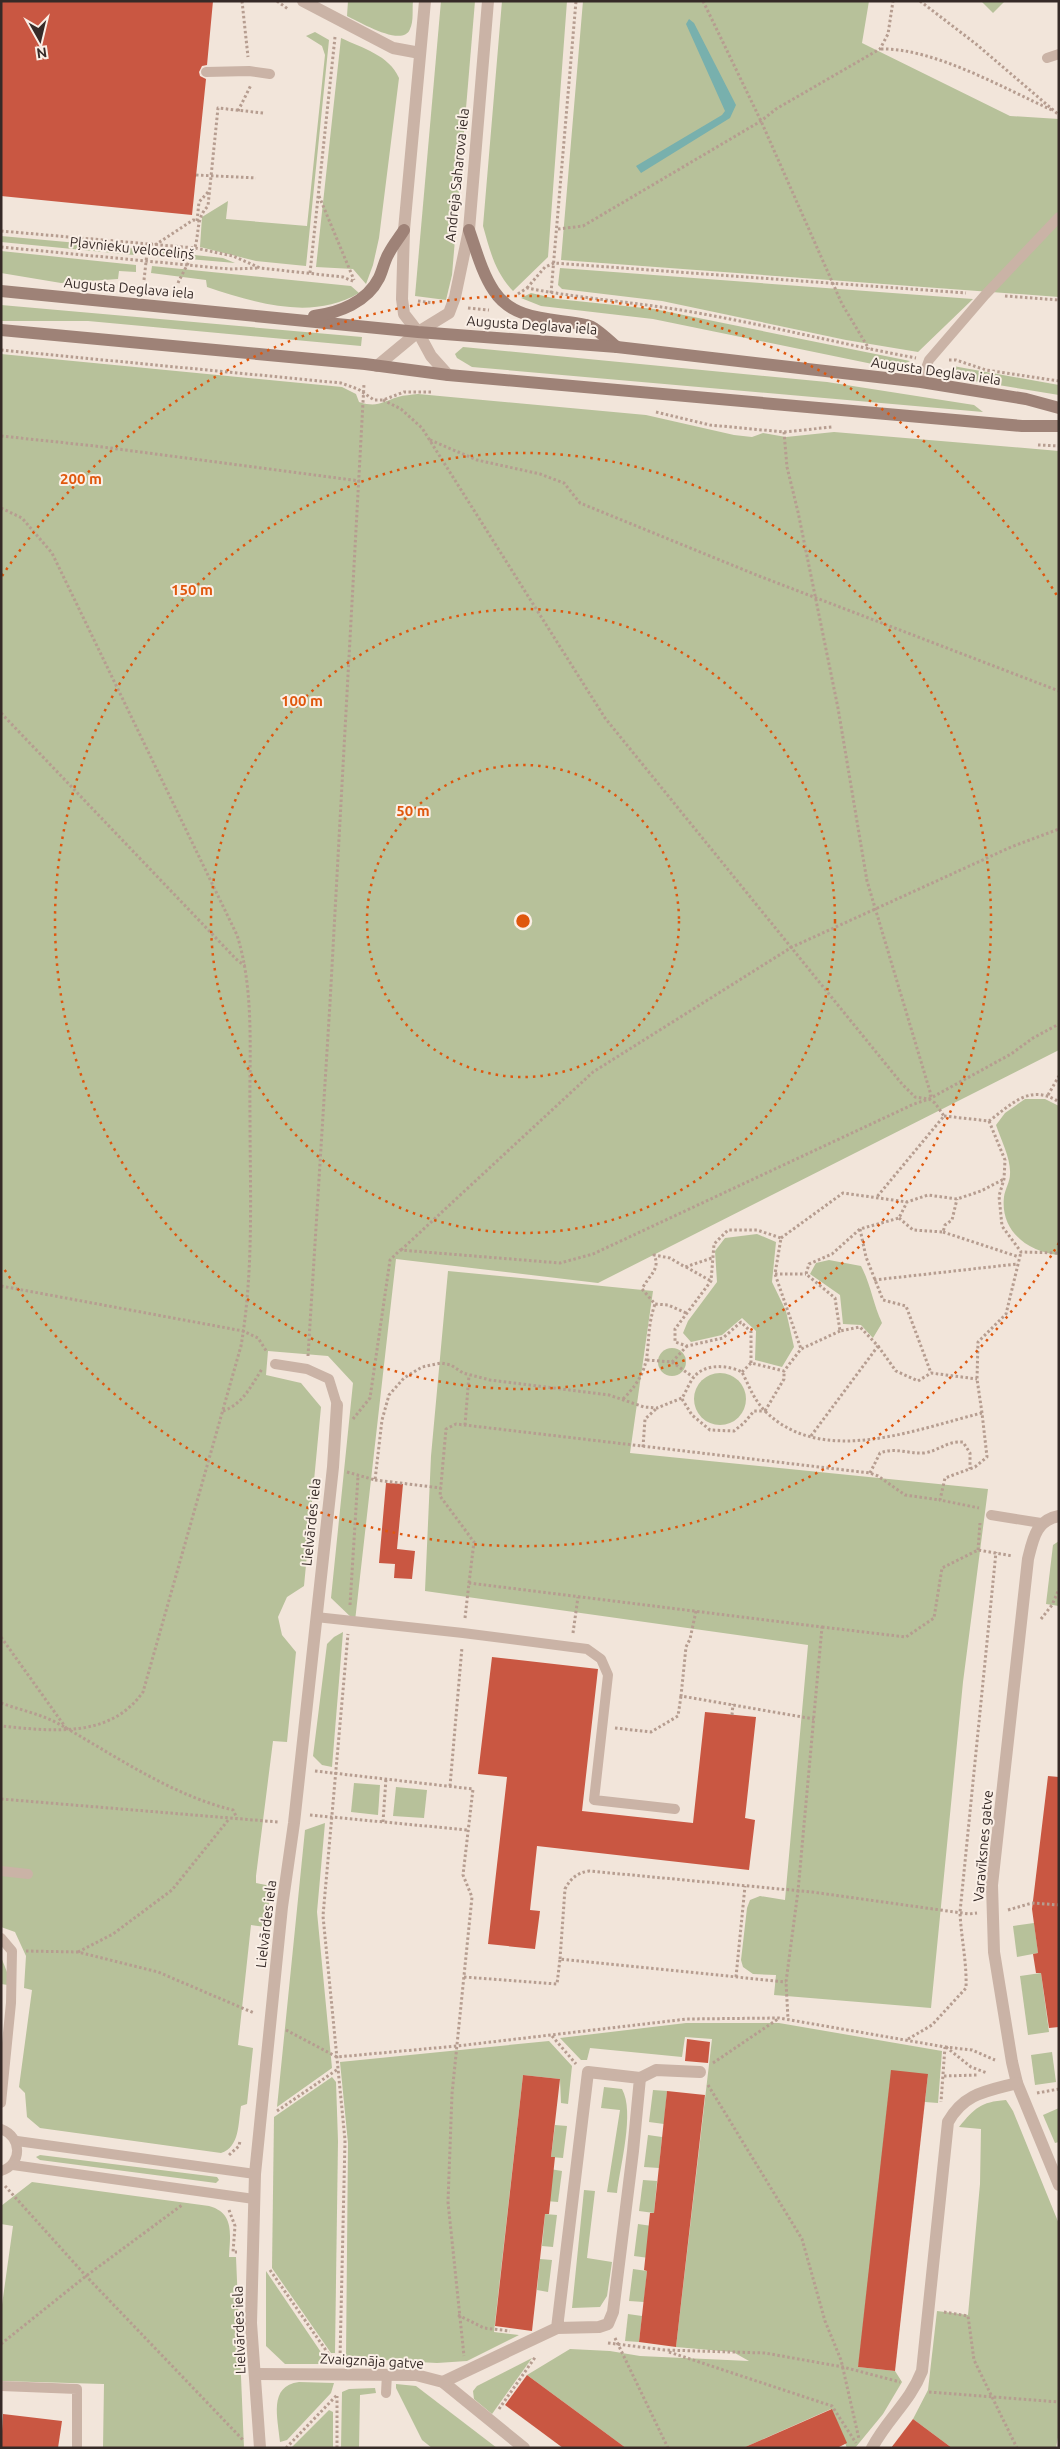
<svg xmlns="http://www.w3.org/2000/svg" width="1060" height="2449" viewBox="0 0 1060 2449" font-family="Ubuntu,sans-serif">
<rect width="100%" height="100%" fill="#f2e5da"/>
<g fill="#b7c19a">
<path d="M348 1H413C412 9 414 21 410 29 403 48 360 22 347 16Z"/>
<path d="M441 1H475L452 275 446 300 415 296Z"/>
<path d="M502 1H567L548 257 513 291C495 272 490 251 483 226Z"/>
<path d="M583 1H869L862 43 1010 116 1059 119V297L561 260Z"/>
<path d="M981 1H1005L993 13Z"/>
<path d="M315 32 329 40 306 266 256 261 200 247 202 217 228 201 226 219 307 226 325 55 322 46 306 36Z"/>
<path d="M341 38C362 48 389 55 399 78L379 238 373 265 366 284 353 269 316 267Z"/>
<path d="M1 236 133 248 136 252 134 255 1 242Z"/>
<path d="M1 251 136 265V272L119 271 118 279 61 283 1 273Z"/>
<path d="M156 251 223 258 235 263 155 256Z"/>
<path d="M152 266 351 286 359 293C312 321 255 303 207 287L206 280 151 273Z"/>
<path d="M560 268 973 299 918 352 846 340 662 301 562 289 558 285Z"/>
<path d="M531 293 557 299 654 309 910 361 901 366 887 367 653 319 541 306 521 298Z"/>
<path d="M1 305 362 337 361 346 88 321H1Z"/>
<path d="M463 347 827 382 974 405 983 412 472 367 457 358 455 354Z"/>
<path d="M1 354 342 387 356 394 359 402C378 408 381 402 398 397 404 395 411 395 418 394L646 415 734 435 752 437 763 433 786 437 834 432 1059 451V1050L598 1283 396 1259 355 1621 331 1598 353 1383 328 1356 268 1351 266 1375 301 1383 321 1407 304 1586 287 1597 278 1617 282 1635 296 1652 287 1742 273 1741 256 1876V1883L271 1886 266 1927 251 1925 238 2045 253 2048 247 2104 241 2106C238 2123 240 2147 221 2153L40 2128 27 2117 25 2093 19 2087 32 1990 24 1988 26 1956 15 1932 1 1927Z"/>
<path d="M953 366 1059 385V395L968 380 961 377Z"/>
<path d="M1025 1099H1045L1059 1106V1255C1028 1252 1000 1231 1004 1197 1005 1189 1010 1182 1010 1174 1011 1159 1001 1140 996 1125L1005 1113Z"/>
<path d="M757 1234 776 1242 772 1282 786 1311 794 1347 782 1367 755 1360 756 1331 742 1318 722 1335 691 1342 683 1333 688 1321 717 1282 715 1251 725 1238Z"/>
<path d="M829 1260 861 1266C871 1285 873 1304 882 1323L873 1338 861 1325 843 1324 840 1295 810 1274 816 1263Z"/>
<path d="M448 1271 653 1291 630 1453 988 1489 963 1682 931 2008 774 1995 776 1975 753 1974 743 1967 741 1960 747 1908 750 1900 760 1896 785 1900 808 1645 425 1591 431 1456Z"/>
<circle cx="672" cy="1362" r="14"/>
<circle cx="720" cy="1399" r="26"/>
<path d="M1059 1541V1606L1046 1604 1053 1545Z"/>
<path d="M343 1632 332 1767 322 1765 313 1756 327 1644 334 1637Z"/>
<path d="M354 1783 380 1785 378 1815 351 1812Z"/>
<path d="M396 1787 427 1790 424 1818 393 1816Z"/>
<path d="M325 1823 317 1912 332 2068 277 2107 305 1830Z"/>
<path d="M1034 1923 1038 1953 1017 1957 1013 1926Z"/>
<path d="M1 1957 7 1972 8 1985 1 1984Z"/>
<path d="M1041 1973 1049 2032 1028 2035 1020 1976Z"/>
<path d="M686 2023H779L942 2051 938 2103 925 2102 928 2074 858 2367 895 2371 902 2382 883 2414 855 2448H847L831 2409 743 2448H626L527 2375 570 2349 610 2351 640 2356 749 2361 733 2352 676 2347 712 2039 685 2037 682 2057 590 2048 587 2060H581L560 2038Z"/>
<path d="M549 2041 572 2066 568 2104 561 2103 560 2079 523 2075 494 2332 519 2335 467 2361 437 2363 346 2358 348 2143 340 2062Z"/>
<path d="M1052 2052 1056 2082 1035 2085 1031 2055Z"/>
<path d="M332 2077 336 2082 338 2141 335 2353H331L272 2268 274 2117Z"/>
<path d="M604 2087 622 2089C635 2112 620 2166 617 2193L607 2192 620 2110 601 2108Z"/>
<path d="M653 2090 667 2091 664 2124 649 2122Z"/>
<path d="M1006 2100 1013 2111 1059 2224V2432L1056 2448H952L913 2419 928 2390 937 2311 968 2315 980 2184 981 2129 959 2127C975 2108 980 2102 1006 2100Z"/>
<path d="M1059 2108V2142L1055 2143 1043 2115Z"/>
<path d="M555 2125 567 2126 563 2158 551 2157Z"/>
<path d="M648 2135 662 2137 659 2168 644 2167Z"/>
<path d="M40 2155 217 2177 219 2180 216 2183 40 2160 36 2157Z"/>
<path d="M550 2169 562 2171 558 2202 546 2201Z"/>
<path d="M643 2180 657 2181 654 2213 639 2211Z"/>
<path d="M32 2182 209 2206C235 2213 230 2235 229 2257H236L244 2448H103L104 2384 1 2381V2312L13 2226 1 2224V2206Z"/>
<path d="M584 2190 595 2191 587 2258 612 2262 607 2296 600 2307 572 2308Z"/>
<path d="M545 2214 557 2215 553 2247 542 2246Z"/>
<path d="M638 2224 652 2226 649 2258 634 2256Z"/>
<path d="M540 2259 552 2260 548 2292 537 2290Z"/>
<path d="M633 2269 647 2271 644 2302 629 2301Z"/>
<path d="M266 2271 329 2364H285L266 2346Z"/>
<path d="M628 2314 642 2316 639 2342 625 2341Z"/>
<path d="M532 2358 492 2414 474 2399 473 2391 477 2386Z"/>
<path d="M299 2382 334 2383 331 2393 287 2440 280 2442C278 2418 268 2386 299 2382Z"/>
<path d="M396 2384 416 2386 497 2448H432L422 2440 396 2388Z"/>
<path d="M375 2388 376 2393 360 2395 359 2448H341L342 2392 349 2389Z"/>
<path d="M329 2410 333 2412V2448H291Z"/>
</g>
<path fill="#78b0ad" d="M689 19 694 23 736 105 730 118 641 173 636 166 722 115 725 111 686 24Z"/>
<g fill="#c95742">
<path d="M1 1H213L207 65 202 66 199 72 200 76 206 79 192 215 1 196Z"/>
<path d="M386 1483 403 1484 397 1549 415 1551 412 1579 394 1578 395 1564 379 1563Z"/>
<path d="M492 1657 598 1669 582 1811 693 1823 705 1712 756 1717 745 1818 755 1820 749 1870 537 1846 530 1910 540 1911 535 1949 488 1944 507 1777 478 1774Z"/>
<path d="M1048 1776 1059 1777V2027L1049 2028 1041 1973H1036L1033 1954 1038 1953 1032 1909Z"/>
<path d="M687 2039 710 2042 708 2063 685 2061Z"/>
<path d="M891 2070 928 2074 895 2371 858 2367Z"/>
<path d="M523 2075 560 2079 551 2157H555L549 2214H545L532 2331 495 2326Z"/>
<path d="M667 2091 705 2095 676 2347 639 2342 647 2271 644 2270 650 2213H654Z"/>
<path d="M527 2375 626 2448H563L505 2405Z"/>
<path d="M832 2409 847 2443 837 2448H743Z"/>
<path d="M3 2414 62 2421 58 2448H1Z"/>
<path d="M913 2419 952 2448H891Z"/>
</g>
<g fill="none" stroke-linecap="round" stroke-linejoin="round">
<g stroke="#b69d90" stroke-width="3" stroke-dasharray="2.5 2.5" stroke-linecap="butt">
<path d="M242 1 248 57"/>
<path d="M277 1 288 9"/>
<path d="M703 1 761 121 842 304 869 349"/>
<path d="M920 1 976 44 1059 115"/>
<path d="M881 49C934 48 1003 88 1052 110"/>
<path d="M238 111 251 85"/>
<path d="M196 175 256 178"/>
<path d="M319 196 354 280"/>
<path d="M197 221 199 202 209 191"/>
<path d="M558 229 583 226 761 121 776 109 880 49 888 34 893 1"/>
<path d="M1 231 195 248 233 256 260 268 343 277 355 282"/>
<path d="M155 245 193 220 199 221"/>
<path d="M1 247 229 269 260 268"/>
<path d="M310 273 335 37"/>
<path d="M144 280 148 244"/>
<path d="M178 283C183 272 190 261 194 250 200 234 195 219 208 206L218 108 263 113"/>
<path d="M527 288 545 267 554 263 966 293"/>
<path d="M551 293 576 1"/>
<path d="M518 294 527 288C582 299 637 302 692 312 767 325 841 344 916 358"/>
<path d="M1005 296 1059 300"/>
<path d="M418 301 434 303"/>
<path d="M468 308 489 310"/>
<path d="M1 350 341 383 358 389 374 400H383L404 392H433"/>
<path d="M949 360H956L986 370 1059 381"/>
<path d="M383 400 401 409 422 428 605 718 902 1084 915 1097 929 1099 935 1103 944 1116 876 1198"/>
<path d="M656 412 710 425 784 432 832 427"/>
<path d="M784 432 787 467 798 512 838 708 867 881 931 1095 929 1098"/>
<path d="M1 436 95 446 360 481"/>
<path d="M430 440 477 460 540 474 564 483 580 503 759 576 1059 691"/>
<path d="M1038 445 1059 446"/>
<path d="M1 508 22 518 52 553 237 935C255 992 249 1056 250 1115 250 1192 254 1270 241 1346L143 1692C110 1739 52 1731 1 1726"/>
<path d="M1 713 236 959 245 966"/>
<path d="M1048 1095 1059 1076"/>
<path d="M944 1116 989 1121C1012 1104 1030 1083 1059 1102"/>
<path d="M989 1121 1005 1160 1004 1179 999 1196 1002 1226 1021 1252 1059 1253"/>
<path d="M899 1218 913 1230 943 1232 945 1225 952 1220 957 1199"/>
<path d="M860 1229 866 1257 883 1300 906 1306 931 1373"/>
<path d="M943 1232 1019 1257"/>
<path d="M781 1238 843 1193 907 1202"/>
<path d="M401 1250 593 1072 792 947 1011 847 1059 829"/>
<path d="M686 1267 711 1281"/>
<path d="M775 1274H806"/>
<path d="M874 1280 1017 1264"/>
<path d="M1 1286 243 1331 258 1338 267 1352"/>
<path d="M686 1313 668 1305 655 1304 642 1289C649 1275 661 1269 654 1255L670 1258 685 1267 712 1258"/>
<path d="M878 1346 896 1371 918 1381 931 1373 977 1379"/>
<path d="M308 1356 330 1003 364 384"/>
<path d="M647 1360 672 1362 693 1377"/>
<path d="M672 1362 687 1346"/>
<path d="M751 1363V1332L741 1322 723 1338 687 1346 675 1342V1329L711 1281 714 1244 728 1230H757L781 1238 775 1274 801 1349"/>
<path d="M742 1372 751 1363 784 1371 801 1349 840 1331"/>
<path d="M623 1399C659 1363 641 1345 655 1304"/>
<path d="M682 1399 692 1415 710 1430 734 1431 744 1423 754 1411H765"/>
<path d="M223 1411C243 1404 251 1386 262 1369"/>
<path d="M765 1411 784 1379V1371"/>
<path d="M982 1413 977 1379 978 1342 1006 1314 1021 1252"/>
<path d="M353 1419 370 1398 390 1260 400 1250 560 1263 593 1254 914 1104 929 1099 1011 1054 1033 1038 1059 1024"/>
<path d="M465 1425 469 1375"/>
<path d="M811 1436 878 1346 860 1327 840 1331 835 1298 806 1274 809 1264 832 1254 860 1229 899 1218 907 1202 928 1195 957 1199 981 1191 1004 1179"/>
<path d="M643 1447 645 1419 656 1409"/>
<path d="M347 1472 375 1480 382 1420 389 1395 404 1378 422 1367 441 1363 451 1365 463 1373 490 1380 609 1395 644 1407 657 1408 682 1398C686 1392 689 1383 694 1377 705 1363 728 1365 742 1372 749 1386 754 1400 765 1411 822 1468 916 1429 982 1413L987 1457 975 1467 945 1478 940 1500 979 1508"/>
<path d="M870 1473 880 1453C896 1447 908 1454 924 1453 939 1451 946 1441 963 1442L970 1453V1469"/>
<path d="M375 1480 441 1488"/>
<path d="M978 1550 980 1523"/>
<path d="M469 1583 474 1542 440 1496 446 1429 456 1424 870 1473 878 1476 905 1495 940 1500"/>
<path d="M350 1605 358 1476"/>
<path d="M696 1611 690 1639 686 1647 681 1696 814 1719"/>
<path d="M465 1618 469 1583 822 1627 798 1891 786 1982 788 2019"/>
<path d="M1041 1619 1052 1605 1059 1589"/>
<path d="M822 1627 906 1637 934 1618 942 1568 978 1550 1013 1556"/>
<path d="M573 1633 578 1597"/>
<path d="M1 1637 66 1728"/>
<path d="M1 1703C20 1710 41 1714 59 1724 114 1755 171 1795 233 1810L237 1818"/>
<path d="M732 1715 733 1704"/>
<path d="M615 1728 651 1732 678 1716 681 1696"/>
<path d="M315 1771 473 1789 463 1875 472 1897 452 2094 448 2202 464 2356"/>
<path d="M450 1786 462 1647"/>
<path d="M1 1799 278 1822"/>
<path d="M310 1815 468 1830"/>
<path d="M383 1822 386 1778"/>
<path d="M1008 1910 1032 1903 1059 1905"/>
<path d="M26 1951 78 1952 158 1972 254 2013"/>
<path d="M78 1952 113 1934 172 1890 229 1819"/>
<path d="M560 1959 565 1889C571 1878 577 1873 589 1871L812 1892 969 1914 977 1913"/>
<path d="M464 1977 557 1984 560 1959 786 1982"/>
<path d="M736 1977 745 1886"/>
<path d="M286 2030 337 2057 457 2046 687 2019 779 2018 945 2047 941 2102"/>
<path d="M552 2036 576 2064"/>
<path d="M908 2039 932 2025 966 1988C967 1962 961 1938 960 1912L996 1552"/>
<path d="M945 2047 972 2050 995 2060"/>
<path d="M946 2047 971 2067 987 2073"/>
<path d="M713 2063 778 2019"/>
<path d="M944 2076 978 2075"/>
<path d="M708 2085 802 2239 825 2321 841 2360 859 2439"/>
<path d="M1037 2093 1059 2089"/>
<path d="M277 2111 338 2069"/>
<path d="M229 2155 239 2146 240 2141"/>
<path d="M5 2186 86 2276 243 2440"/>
<path d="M229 2210 235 2226 233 2252H237"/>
<path d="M270 2270 332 2359"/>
<path d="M944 2312 968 2316 974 2360 1017 2448"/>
<path d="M458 2315 484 2328 510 2331"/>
<path d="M615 2338 668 2448"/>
<path d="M608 2343 665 2350 765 2353 843 2367 900 2382"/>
<path d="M1 2344 86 2276 182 2205"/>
<path d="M669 2352 832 2406 856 2443"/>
<path d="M340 2358 345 2140 323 1916 348 1634"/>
<path d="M929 2392 1059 2402"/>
<path d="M499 2409 536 2356"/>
<path d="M286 2448 337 2395"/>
<path d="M337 2448V2396"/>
</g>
<g stroke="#cab3a6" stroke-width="10">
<path d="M1047 58 1059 54"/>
<path d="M206 72 249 71 270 74"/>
<path d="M921 382 929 360 985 295 1059 217"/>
<path d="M275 1364 307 1369 329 1379 337 1405"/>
<path d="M991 1515 1041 1523"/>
<path d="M316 1617 463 1633 587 1649 601 1659 608 1675 594 1800 675 1809"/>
<path d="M1 1871 28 1874"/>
<path d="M1 1938 12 1951 11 2003 1 2103"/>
<path d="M1 2129C22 2137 23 2164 1 2171"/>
<path d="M17 2141 255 2174"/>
<path d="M13 2165 254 2199"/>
<path d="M1 2386 77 2389V2448"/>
<path d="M386 2393 387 2374"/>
</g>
<g stroke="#cab3a6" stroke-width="12">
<path d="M303 1 393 48 420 53"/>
<path d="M1059 1516C1036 1520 1033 1539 1028 1559L992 1885 994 1952 1012 2062 1017 2083 1059 2185"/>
<path d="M640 2078 656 2070 700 2072"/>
<path d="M255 2374 416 2375 443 2382 524 2448"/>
<path d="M443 2382 557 2328 588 2072 640 2078 633 2151 613 2312 608 2324 599 2327 557 2328"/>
<path d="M260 2448 251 2323 255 2174 282 1907 294 1823 333 1467 337 1405"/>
<path d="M872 2448C887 2419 910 2402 922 2371L948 2122C964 2093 987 2091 1017 2083"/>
</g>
<g stroke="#cab3a6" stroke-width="12">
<path d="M425 1 404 230 402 299 404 314 418 332 431 356 448 375"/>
<path d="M377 366 418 332 449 313 455 297 469 230 488 1"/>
</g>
<g stroke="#9e8277" stroke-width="12">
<path d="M469 230C476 250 482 273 494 291 514 322 555 318 586 325 596 327 608 340 617 347"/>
<path d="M1 291 418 332 617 347 921 382 1026 399 1059 408"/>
<path d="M314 316C339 313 367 302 379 278 383 270 384 261 389 253 393 245 399 238 404 230"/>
<path d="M1 330 365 364 448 375 1022 426H1059"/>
</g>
</g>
<g fill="none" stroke="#df570d" stroke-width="2.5" stroke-dasharray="2.5 5">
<circle cx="523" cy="921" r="156"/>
<circle cx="523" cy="921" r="312"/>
<circle cx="523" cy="921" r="468"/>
<path d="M1059 1243A625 625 0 0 1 2 1266M2 576A625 625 0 0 1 1059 599"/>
</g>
<g text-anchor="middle" stroke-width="4" stroke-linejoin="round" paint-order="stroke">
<g font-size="14" fill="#362a27" stroke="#faefe6">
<text transform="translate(457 175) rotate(-84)" y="5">Andreja Saharova iela</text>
<text transform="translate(132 248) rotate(6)" y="5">Pļavnieku veloceliņš</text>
<text transform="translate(129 288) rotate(5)" y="5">Augusta Deglava iela</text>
<text transform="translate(532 325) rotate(4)" y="5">Augusta Deglava iela</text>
<text transform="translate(936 371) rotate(8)" y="5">Augusta Deglava iela</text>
<text transform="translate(311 1522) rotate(-84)" y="5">Lielvārdes iela</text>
<text transform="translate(983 1846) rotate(-85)" y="5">Varavīksnes gatve</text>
<text transform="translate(266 1924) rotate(-83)" y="5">Lielvārdes iela</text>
<text transform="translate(239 2330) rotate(-92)" y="5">Lielvārdes iela</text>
<text transform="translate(372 2361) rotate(3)" y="5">Zvaigznāja gatve</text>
</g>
</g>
<circle cx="523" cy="921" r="8" fill="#df570d" stroke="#faefe6" stroke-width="2.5"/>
<g font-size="15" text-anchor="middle" font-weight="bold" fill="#df570d" stroke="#faefe6" stroke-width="4" stroke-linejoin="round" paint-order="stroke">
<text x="81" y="484">200 m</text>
<text x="192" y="595">150 m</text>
<text x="302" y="706">100 m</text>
<text x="413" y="816">50 m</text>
</g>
<rect width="1060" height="2449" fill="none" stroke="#362a27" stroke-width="5"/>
<g transform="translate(40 40) rotate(172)" stroke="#faefe6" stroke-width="4" paint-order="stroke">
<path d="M0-4L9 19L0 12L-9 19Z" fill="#362a27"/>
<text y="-8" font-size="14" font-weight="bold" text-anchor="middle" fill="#362a27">N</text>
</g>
</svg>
